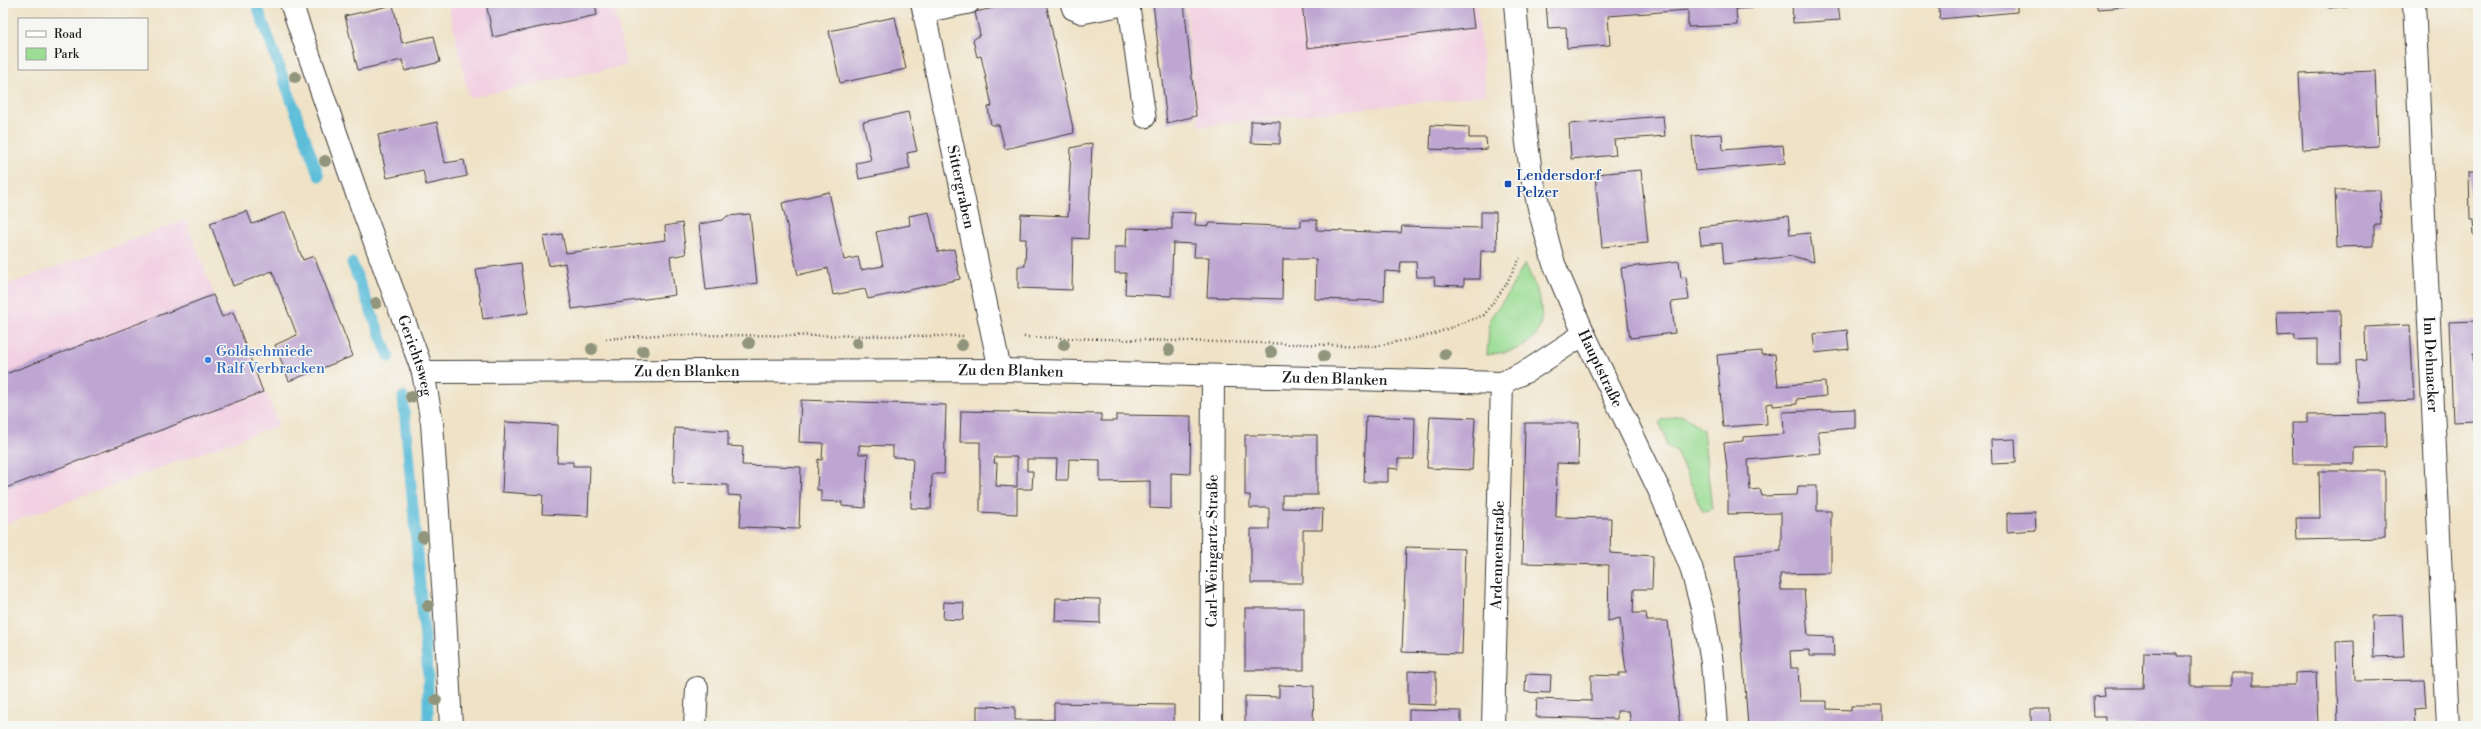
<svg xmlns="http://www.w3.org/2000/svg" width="2481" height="729" viewBox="0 0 2481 729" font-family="'Libre Bodoni',serif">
<rect width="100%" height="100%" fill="#f6f6f2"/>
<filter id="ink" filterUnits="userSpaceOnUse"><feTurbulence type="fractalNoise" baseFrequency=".025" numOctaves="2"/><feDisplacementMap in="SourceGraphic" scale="8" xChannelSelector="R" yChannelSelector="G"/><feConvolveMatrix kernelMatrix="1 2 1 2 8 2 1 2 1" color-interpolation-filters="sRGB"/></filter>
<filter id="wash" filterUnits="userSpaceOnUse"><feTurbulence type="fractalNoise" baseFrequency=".012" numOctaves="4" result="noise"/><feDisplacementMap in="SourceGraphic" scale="16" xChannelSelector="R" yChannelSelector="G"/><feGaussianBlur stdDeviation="0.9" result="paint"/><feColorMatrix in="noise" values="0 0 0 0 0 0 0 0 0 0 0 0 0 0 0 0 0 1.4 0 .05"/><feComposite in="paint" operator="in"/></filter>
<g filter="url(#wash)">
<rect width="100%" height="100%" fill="#efe2c6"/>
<g fill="#f2cfe1">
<path d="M448 3H613L626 65 469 98Z"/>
<path d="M1186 3H1477L1486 95 1199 126Z"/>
<path d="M186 220 222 316 233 311 279 425 3 525V286Z"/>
</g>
<g fill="#9bdd94" stroke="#5c7c58">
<path d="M1525 263C1536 289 1557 326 1523 346 1513 352 1497 353 1487 355L1490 318 1506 297Z"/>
<path d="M1683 415 1703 430 1712 509 1703 512 1676 451 1666 446 1665 435 1659 422 1661 420Z"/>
</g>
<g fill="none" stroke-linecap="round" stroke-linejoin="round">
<g stroke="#5bbdd9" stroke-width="11">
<path d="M256 3 319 176"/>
<path d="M352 263 389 357"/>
<path d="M403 397 428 674V726"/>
</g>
</g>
<g id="blocks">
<g fill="#bea6d2" fill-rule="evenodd">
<path d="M486 3H595L597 15 493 37Z"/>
<path d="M1016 3H1046L1074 133 1005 149 999 125H991L988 107 992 106 981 56 977 57 973 40 980 35 975 12Z"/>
<path d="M1153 3H1184L1196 116 1167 123Z"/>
<path d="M1302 3H1471L1474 28 1307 48Z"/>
<path d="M1546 3H1753V8L1736 9 1737 25 1688 27V10L1608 16 1610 45 1567 48 1566 27 1548 28Z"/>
<path d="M1792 3H1838L1840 20 1793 23Z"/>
<path d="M1938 3H2017V12L1940 19Z"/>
<path d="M2097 3H2129V7L2097 9Z"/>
<path d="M2329 3H2348V6L2329 8Z"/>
<path d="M393 5 402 43 434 36 440 62 405 71 402 60 358 70 345 16Z"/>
<path d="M895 17 906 69 840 83 829 31Z"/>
<path d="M2375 71 2378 146 2303 150 2299 74Z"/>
<path d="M908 112 917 151 907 153 910 169 859 179 856 163 871 160 863 122Z"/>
<path d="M1663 116 1665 136 1614 140 1616 155 1571 159 1569 124Z"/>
<path d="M1251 121 1280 122V144L1251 143Z"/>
<path d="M437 122 445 163 464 160 467 176 426 185 423 170 387 178 378 135Z"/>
<path d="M1431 125 1469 127V138H1486L1487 149 1455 151V150L1430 149Z"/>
<path d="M1722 134 1723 150 1783 145 1785 163 1695 171 1692 136Z"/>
<path d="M1092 143 1088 239 1073 238 1072 290 1018 288V266H1025L1026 239H1020L1021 214 1068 216 1071 148Z"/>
<path d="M1641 170 1648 243 1602 247 1595 174Z"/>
<path d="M2469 171H2478V235H2474L2473 220H2470Z"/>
<path d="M2335 190H2380L2381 225H2374V246L2337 247Z"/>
<path d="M829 192 844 260 858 257 861 270 883 266 876 232 910 225 909 216 929 212 938 252 954 249 960 279 868 299 865 289 833 295 828 268 798 275 782 203Z"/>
<path d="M247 211 252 224 285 212 303 260 314 256 353 356 289 381 275 345 297 335 272 271 233 286 210 223Z"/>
<path d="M1172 212 1196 213 1195 225 1209 226 1210 223 1301 227V220H1317V230L1401 233 1402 226 1481 228V212H1496L1497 251H1481L1480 279H1464V286L1435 285 1434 277H1417L1416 262H1401L1400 272 1385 271 1384 301 1315 299 1316 259H1283L1282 299 1247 298 1207 297 1209 257H1194L1195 244 1173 243 1171 296 1125 294 1126 273H1115V247H1126L1127 228 1172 229Z"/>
<path d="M750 214 757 283 706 290 699 224 723 220 727 216Z"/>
<path d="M1788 216 1790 235 1810 233 1814 262 1792 256 1724 264 1722 243 1701 245 1699 227Z"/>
<path d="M682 223 686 254 670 257 675 295 572 309 565 263 549 266 543 237 562 234 566 253 666 240 665 226Z"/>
<path d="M1679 261 1681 278 1686 277 1689 300 1671 302 1675 333 1630 338 1621 268Z"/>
<path d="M521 263 528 313 483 319 476 269Z"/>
<path d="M213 295 222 317 233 312 263 392 3 489V375Z"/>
<path d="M2340 311 2341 363H2317V339L2295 340V335L2277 336 2276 312Z"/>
<path d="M2478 321V353H2473L2474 381H2478V421L2453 422 2449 322Z"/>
<path d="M2410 325 2414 400 2358 403 2356 360 2366 359 2365 327Z"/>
<path d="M1847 330 1849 349 1815 353 1813 334Z"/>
<path d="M1761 351V355L1775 354 1778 386 1825 382 1826 396 1797 399V404L1773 406V403L1766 404 1767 424 1723 427 1717 355Z"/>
<path d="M801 400 946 405 944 474H932L931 509 911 508 913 458 893 457V446L859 445V454H868L865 508 842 506V502L821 501V490H817L818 459 822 460 823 443 799 442Z"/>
<path d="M1855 409V428L1818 431 1821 453 1748 460 1750 490 1760 489 1762 496 1797 495 1798 486H1817V511H1831V573L1780 574 1781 590H1804L1808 636 1833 637 1834 656H1809V650L1790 651 1791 668H1798L1800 701H1827V709L1851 710V706H1882V726H1748L1735 555 1781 551V513L1728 514V477L1724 443 1743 441V437L1784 434 1783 412Z"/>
<path d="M961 411 1101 414V421H1116V415L1191 416 1190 474 1171 473V509L1150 508V481L1100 482V460L1069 459 1068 480H1056L1057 459H1027V471H1033L1032 489H1017V514L980 512V442H960ZM995 457H1017V487L996 486 997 463H994Z"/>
<path d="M2385 414 2386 447 2354 448V464H2293L2292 423H2307V415Z"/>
<path d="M1366 416 1415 418 1414 459H1398V469L1388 468V482H1364Z"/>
<path d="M1430 416 1475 418 1472 470 1427 468Z"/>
<path d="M505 422 558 425 557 462H573V466H590L588 516 542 514 543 495 502 492Z"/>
<path d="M1525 423H1579L1578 464 1557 463 1556 517 1611 518 1610 553 1653 556 1652 589H1634L1633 613H1646L1647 621H1668L1680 726H1631L1629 711H1617V719L1536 717 1537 699 1591 701V675L1619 676V673H1626L1620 618 1608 621 1609 565 1522 563Z"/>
<path d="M675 428 728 431V446L743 447 742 465 801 467 799 529 740 527 742 496 728 495V485L673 483Z"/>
<path d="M1245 435H1317V495H1282V508L1323 509 1322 530H1303V583H1251V529H1269V508H1250V495H1245Z"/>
<path d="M2015 439 2016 463 1992 464 1991 440Z"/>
<path d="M2319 471H2385V538L2297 540 2296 518H2320Z"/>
<path d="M2035 512 2036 530 2007 532V513Z"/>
<path d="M1406 547 1465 549 1462 654 1402 652Z"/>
<path d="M1056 598 1100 599V623L1055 621Z"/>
<path d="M944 602 964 603 963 620 943 619Z"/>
<rect x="1245" y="608" width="59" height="62"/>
<path d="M2402 615 2404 656 2373 657 2372 616Z"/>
<path d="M2354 641 2355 681 2424 680 2426 708 2414 709 2415 726H2338L2336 642Z"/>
<path d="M2144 652 2177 653V656H2191V686H2232V673H2253V685H2295V673L2316 672 2318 726H2105V717H2094L2093 697 2105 696 2104 688H2143Z"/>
<path d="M1408 671 1436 672V705L1408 704Z"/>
<path d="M1526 674 1551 675 1550 693 1525 692Z"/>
<path d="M1279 685 1314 686 1313 726H1245V696L1279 697Z"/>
<path d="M1054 703 1174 705V726H908V722L977 723V706L1015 707V720H1054Z"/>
<rect x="2031" y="709" width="19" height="17"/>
<path d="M1409 710 1461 711V726H1409Z"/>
</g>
</g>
</g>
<g filter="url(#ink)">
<use href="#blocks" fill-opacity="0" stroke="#3c3a36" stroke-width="1"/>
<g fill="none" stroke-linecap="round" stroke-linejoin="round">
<defs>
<g id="lane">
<path d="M1071 3 1073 9 1082 13 1123 5 1129 7 1145 117"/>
<path d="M924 12 969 3"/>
</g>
<g id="street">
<path id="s1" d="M291 3 357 194 423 372 432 423 445 614 451 726"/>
<path id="s2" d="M922 3 1000 370"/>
<path id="s3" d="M1515 3 1526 135 1531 173 1541 216 1554 264 1584 334 1661 494 1691 567 1704 615 1712 663 1717 726"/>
<path id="s4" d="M2414 3 2448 726"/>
<path id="s5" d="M423 372 1000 370 1502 383 1529 370 1584 334"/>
<path d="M695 726 697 688"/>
<path id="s6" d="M1211 726 1213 376"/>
<path id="s7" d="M1493 726 1502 383"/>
</g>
</defs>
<use href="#lane" stroke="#3c3a36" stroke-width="23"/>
<use href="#street" stroke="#3c3a36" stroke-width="24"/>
<g stroke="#3c3a36" stroke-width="2.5" stroke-dasharray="1 3" stroke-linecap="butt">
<path d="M1024 337 1376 346 1431 335 1484 315 1505 286 1520 258"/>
<path d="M606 339 656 335 963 336"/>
</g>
<use href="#lane" stroke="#fff" stroke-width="21"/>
<use href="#street" stroke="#fff" stroke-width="22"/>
</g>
<g fill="#90957c">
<circle cx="295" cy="77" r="6"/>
<circle cx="325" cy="161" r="6"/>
<circle cx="376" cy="303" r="6"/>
<circle cx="749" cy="343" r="6"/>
<circle cx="857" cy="343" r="6"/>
<circle cx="962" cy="345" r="6"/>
<circle cx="1064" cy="345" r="6"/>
<circle cx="592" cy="349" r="6"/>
<circle cx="1169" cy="350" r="6"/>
<circle cx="643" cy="351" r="6"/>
<circle cx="1271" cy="352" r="6"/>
<circle cx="1445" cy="354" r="6"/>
<circle cx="1324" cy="356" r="6"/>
<circle cx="411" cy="397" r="6"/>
<circle cx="423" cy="537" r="6"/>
<circle cx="428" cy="606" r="6"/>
<circle cx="436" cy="700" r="6"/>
</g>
</g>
<rect fill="#1a4fb4" stroke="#f6f6f2" stroke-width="1.5" x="1504" y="180" width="8" height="8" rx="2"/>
<circle fill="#3f7fe0" stroke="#f6f6f2" stroke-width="1.5" cx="208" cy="360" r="4"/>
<g text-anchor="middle" stroke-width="3" stroke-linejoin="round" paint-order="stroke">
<g font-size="15" fill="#164399" stroke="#f6f6f2" text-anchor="start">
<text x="1516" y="180">Lendersdorf<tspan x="1516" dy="17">Pelzer</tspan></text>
</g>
<g font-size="15" fill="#1c1c1c" stroke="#f6f6f2">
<text dy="5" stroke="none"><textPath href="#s2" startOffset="188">Sittergraben</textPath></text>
<text dy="5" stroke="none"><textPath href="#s1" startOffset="374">Gerichtsweg</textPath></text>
<text dy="5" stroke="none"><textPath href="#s4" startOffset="362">Im Dehnacker</textPath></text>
<text dy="5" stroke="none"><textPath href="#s3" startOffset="379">Hauptstraße</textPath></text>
<text dy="5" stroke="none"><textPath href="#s5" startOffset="264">Zu den Blanken</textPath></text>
<text dy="5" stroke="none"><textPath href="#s5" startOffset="588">Zu den Blanken</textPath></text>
<text dy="5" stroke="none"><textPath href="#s5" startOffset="912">Zu den Blanken</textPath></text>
<text dy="5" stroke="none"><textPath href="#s6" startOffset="175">Carl-Weingartz-Straße</textPath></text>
<text dy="5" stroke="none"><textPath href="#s7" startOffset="171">Ardennenstraße</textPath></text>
</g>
<g font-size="15" fill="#366cbe" stroke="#f6f6f2" text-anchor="start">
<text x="216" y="356">Goldschmiede<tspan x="216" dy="17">Ralf Verbracken</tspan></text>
</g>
</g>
<rect width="2481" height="729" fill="none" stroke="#f6f6f2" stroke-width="16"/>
<rect x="18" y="18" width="130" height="52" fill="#f6f6f2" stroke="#9f9f9c"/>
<rect x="26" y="31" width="20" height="6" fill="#ffffff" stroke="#9f9f9c"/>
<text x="54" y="38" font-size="12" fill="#1c1c1c">Road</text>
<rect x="26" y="48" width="20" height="12" fill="#9bdd94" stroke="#9f9f9c"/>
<text x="54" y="58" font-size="12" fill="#1c1c1c">Park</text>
</svg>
